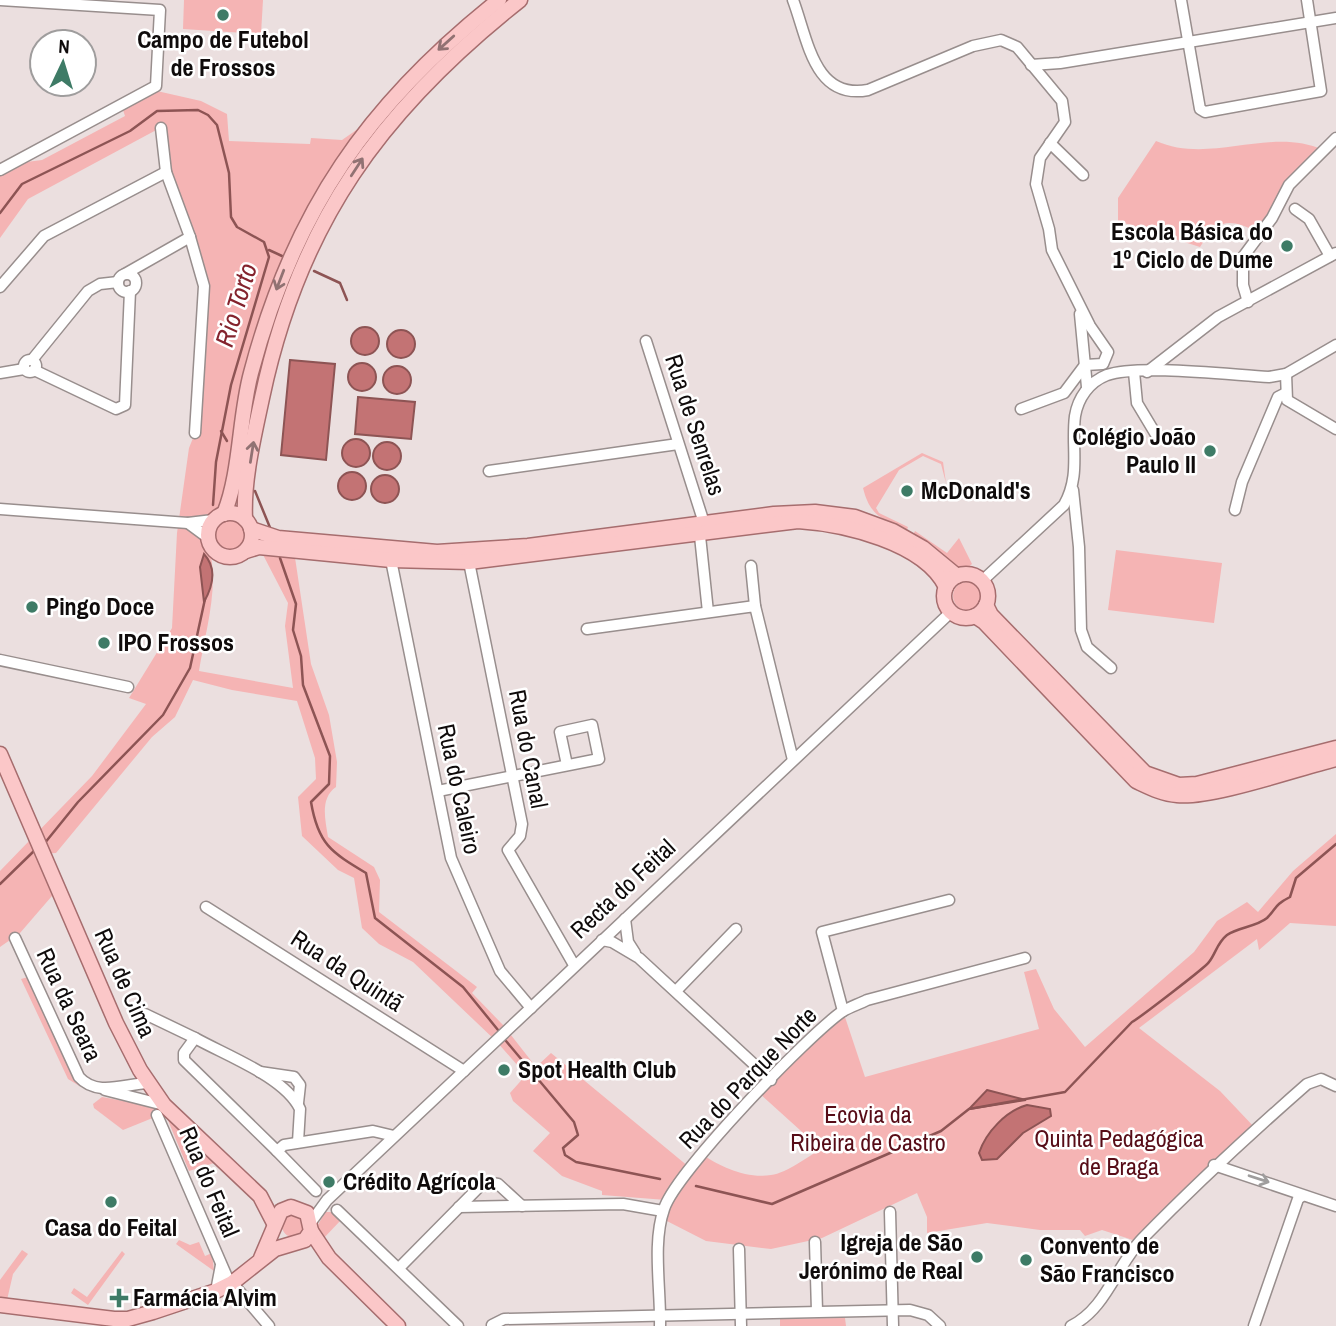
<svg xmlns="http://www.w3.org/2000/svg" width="1336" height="1326" viewBox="0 0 1336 1326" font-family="'Archivo Narrow',sans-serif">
<rect width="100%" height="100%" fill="#ebdfdf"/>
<g fill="#f5b4b4">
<path d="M184 0H263L261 34 183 29Z"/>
<path d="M157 91 201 101 227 114 229 141 310 144 311 138 342 140 362 126 270 309 224 514 196 523C228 563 206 625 199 671L293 688 285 626 288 603 259 547 294 551 311 664 329 715 337 762 336 787C320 798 325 819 328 837L374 867 380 880 379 912 477 987 472 993 503 1025 536 1067 551 1053 689 1167 702 1154C720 1167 747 1179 771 1175 787 1173 807 1157 821 1149L759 1093 843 1011 865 1077 1039 1029 1024 972 1036 969 1054 1009 1085 1047 1194 952 1217 921 1247 902 1258 912 1293 871 1336 834V926L1290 923 1259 950 1257 939 1139 1028 1220 1091 1256 1129 1139 1242 1102 1230 1085 1236 1080 1230H1040L987 1223 927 1233V1217L917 1193 822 1238 771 1249 706 1241 661 1218 666 1200 602 1195V1191L562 1176 533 1151 550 1133 513 1101 510 1093 526 1075 496 1041 413 962 379 944 362 928 354 878 338 870 302 836 298 797 316 779 315 758 297 701 232 690 193 680 175 717 152 737 56 853 42 854 58 889 20 933 0 947V871L92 776 146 704 129 698 172 628 177 533 189 448 195 433 204 286 166 172 160 128 28 199 0 238V170L11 164 42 160 125 116 123 110Z"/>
<path d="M1156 141C1210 165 1271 126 1323 150L1257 232C1228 217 1217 220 1200 247L1118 221V198Z"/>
<path d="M922 453 943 462 946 483 941 464 923 456 899 470 876 508 879 513 908 527 907 530C882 519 870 516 863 488Z"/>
<circle cx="230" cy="535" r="16"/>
<path d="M915 531 947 553 959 538 972 564 966 569 958 568 913 535Z"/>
<path d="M1116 550 1222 563 1214 623 1108 610Z"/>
<circle cx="967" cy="596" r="14"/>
<path d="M28 977 75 1078 81 1087 68 1079 21 979Z"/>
<path d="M102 1097 156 1107 165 1113 123 1130 94 1108 93 1104Z"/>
<path d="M167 1118 214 1163 189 1171Z"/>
<path d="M325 1212H331L341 1220 322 1240 318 1225Z"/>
<circle cx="293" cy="1226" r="11"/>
<path d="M179 1240 190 1245 199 1242 205 1256 212 1253 214 1271 176 1244Z"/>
<path d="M22 1250 28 1254 13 1274 7 1300 0 1299V1280Z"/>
<path d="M122 1251 125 1254 88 1305 71 1293 74 1288 87 1297Z"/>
<path d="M845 1318 846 1326H780V1319Z"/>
</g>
<g fill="#c37374" stroke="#8d5454" stroke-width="2">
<circle cx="365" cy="341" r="14"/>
<circle cx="401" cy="344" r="14"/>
<path d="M290 360 335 364 326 460 281 455Z"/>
<circle cx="362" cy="377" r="14"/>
<circle cx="397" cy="380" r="14"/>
<path d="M358 397 415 402 411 439 355 434Z"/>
<circle cx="356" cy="453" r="14"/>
<circle cx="387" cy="456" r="14"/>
<circle cx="352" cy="486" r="14"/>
<circle cx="385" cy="489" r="14"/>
<path d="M204 554C217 568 213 586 204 602L200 567Z"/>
<path d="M987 1090 1026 1100 969 1109Z"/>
<path d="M1027 1105 1050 1109 1051 1116 1023 1133 997 1159 982 1160 979 1153C986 1132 1006 1111 1027 1105Z"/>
</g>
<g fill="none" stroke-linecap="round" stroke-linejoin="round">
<g stroke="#8d5454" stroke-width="2.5">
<path d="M0 213 22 184 130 131 157 111 198 110 208 115 217 125 229 173 231 217 237 227 264 242 269 257 231 385 216 462 213 505"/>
<path d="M269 250 282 256"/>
<path d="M314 271 340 283 347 300"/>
<path d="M221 431 227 441"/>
<path d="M255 491 271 530"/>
<path d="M280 558 296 604 293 630 301 656 303 685 330 756 329 784 311 802C318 844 331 852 366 873L375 918 463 987 498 1030"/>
<path d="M44 844 78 802 163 715 190 668 205 599"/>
<path d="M0 884 35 850"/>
<path d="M506 1041 574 1122 578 1135 563 1148 565 1155 576 1162 660 1179"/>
<path d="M696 1186 772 1204 941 1131 969 1109 1065 1092 1132 1022C1138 1019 1206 967 1209 962 1216 953 1217 943 1227 935 1238 927 1256 927 1267 918 1277 908 1274 905 1290 897L1296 878 1336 844"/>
</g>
<defs>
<g id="minor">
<path d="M0 0 160 10 156 86 0 170"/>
<path d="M793 0C808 40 814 100 868 90L973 46 1001 40 1017 47 1062 101 1065 122 1040 158 1036 184 1049 229 1052 250 1090 326 1108 352 1103 364 1085 365 1064 393 1021 409"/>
<path d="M1181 0 1200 109 1205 112 1321 91 1307 0"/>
<path d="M1031 65 1060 63 1336 18"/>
<path d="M161 128 166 172 190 237 204 286 195 433"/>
<path d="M1050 143 1083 175"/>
<path d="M1295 209 1309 219 1330 256"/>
<circle cx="127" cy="283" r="9"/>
<path d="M125 274 190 237"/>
<path d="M0 287 44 236 166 172"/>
<path d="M1248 302 1243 285V257L1272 218 1289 185 1336 138"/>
<path d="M1080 314 1087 387"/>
<path d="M646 341 704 523"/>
<circle cx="30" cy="366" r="6"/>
<path d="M32 360 88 291 100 284 118 282"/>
<path d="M34 370 116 409 125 405 130 291"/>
<path d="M1134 372 1137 403 1158 438"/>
<path d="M1147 372 1218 317 1336 253"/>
<path d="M0 373 24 369"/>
<path d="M1286 374 1287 400 1336 429"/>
<path d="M489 471 678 444"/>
<path d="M1073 490 1079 547 1081 630 1087 647 1111 668"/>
<path d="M0 509 188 523 213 520"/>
<path d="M1235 510 1242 482 1278 397 1284 394"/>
<path d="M188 523 207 537"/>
<path d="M700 536 708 612"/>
<path d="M391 560 451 858 500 971 531 1008"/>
<path d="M469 562 522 824 520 836 508 850 574 965"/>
<path d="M751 566 755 606"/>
<path d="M982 581 1064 505C1081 475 1071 448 1075 416 1078 398 1089 382 1107 375 1138 364 1231 375 1269 377L1286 374 1336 345"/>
<path d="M587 629 755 606 793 760"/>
<path d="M0 660 128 687"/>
<path d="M438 791 599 759 592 725 560 732 567 765"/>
<path d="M206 907 464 1071"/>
<path d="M625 919 628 942 635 953"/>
<path d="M15 938 79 1077C97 1097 124 1084 148 1083"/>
<path d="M602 940 612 942 639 958 771 1080"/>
<path d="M676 991 736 929"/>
<path d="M843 1011 822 932 949 900"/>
<path d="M145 1014 195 1038"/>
<path d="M260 1072 294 1077 300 1085 298 1103"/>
<path d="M105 1090 164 1105"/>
<path d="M157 1115 227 1277 269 1326"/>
<path d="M277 1151 184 1060V1053L195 1038C225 1055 285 1077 300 1109L298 1142"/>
<path d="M1214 1165 1336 1206"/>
<path d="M316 1191 277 1151 284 1145 373 1131 394 1136"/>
<path d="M459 1207 623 1204 663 1211"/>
<path d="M337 1210 458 1326"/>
<path d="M890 1212 893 1326"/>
<path d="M311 1222 327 1200 951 612"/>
<path d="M815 1242 817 1311"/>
<path d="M739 1249 741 1326"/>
<path d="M399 1268 484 1182 498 1184 522 1206"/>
<path d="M216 1291 221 1265"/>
<path d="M492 1325 504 1319 910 1310 928 1315 940 1326"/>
<path d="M660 1326C661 1290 652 1243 664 1209 675 1173 809 1034 843 1011 850 1007 859 1004 867 1000L1025 958"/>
<path d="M1071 1326C1106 1309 1116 1266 1142 1239 1195 1185 1250 1134 1307 1084L1321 1079 1336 1086"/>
<path d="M1254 1326 1298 1199 1302 1196"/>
</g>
<g id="major">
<circle cx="230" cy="535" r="22"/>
<path d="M224 514C241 472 239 417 251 373 294 210 368 104 499 0"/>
<path d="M245 519C243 480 254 436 262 398 299 222 381 110 520 0"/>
<path d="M251 529 278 538 437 552 528 546 774 514 815 512 855 517 893 531 923 548 957 576"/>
<path d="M246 551 259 547 391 560 469 562 798 521C843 524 924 542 946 587"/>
<circle cx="966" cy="596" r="22"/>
<path d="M986 605 991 615 1145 773 1179 785 1197 784 1336 748"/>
<path d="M975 616 984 622 1136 781C1149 787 1162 794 1177 795 1210 799 1299 768 1336 759"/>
<path d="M0 754 116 1023 140 1070 164 1105 260 1196 274 1223"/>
<path d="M311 1231 329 1258 398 1326"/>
<path d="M0 1305 114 1319H128L153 1312 216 1291 232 1283 275 1249 305 1240 311 1231 307 1213 291 1207 281 1211 261 1258"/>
</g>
</defs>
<use href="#minor" stroke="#988e8d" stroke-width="13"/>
<use href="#major" stroke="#a66d6e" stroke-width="17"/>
<use href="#minor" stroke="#fff" stroke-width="10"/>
<use href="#major" stroke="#fbc7c8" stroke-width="14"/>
</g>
<defs><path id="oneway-shaft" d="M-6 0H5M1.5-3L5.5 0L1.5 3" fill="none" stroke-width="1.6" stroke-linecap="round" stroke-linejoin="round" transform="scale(1.75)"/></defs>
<g stroke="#917273">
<use href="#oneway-shaft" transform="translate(446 43) rotate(138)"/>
<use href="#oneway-shaft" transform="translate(357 167) rotate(-57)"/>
<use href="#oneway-shaft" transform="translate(280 280) rotate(111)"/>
<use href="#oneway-shaft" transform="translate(252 452) rotate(-81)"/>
</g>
<use stroke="#9f9d9d" href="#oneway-shaft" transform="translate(1259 1179) rotate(18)"/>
<g fill="#3e7b66" stroke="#fff" stroke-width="2.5">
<circle cx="223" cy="15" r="7"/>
<circle cx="1287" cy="246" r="7"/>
<circle cx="1210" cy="451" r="7"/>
<circle cx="907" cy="491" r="7"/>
<circle cx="32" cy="607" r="7"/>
<circle cx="104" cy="643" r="7"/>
<circle cx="504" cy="1070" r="7"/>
<circle cx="329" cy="1182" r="7"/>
<circle cx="111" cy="1202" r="7"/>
<circle cx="977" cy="1257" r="7"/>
<circle cx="1026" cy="1260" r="7"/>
<path d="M115.5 1287.5h7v7h7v7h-7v7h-7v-7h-7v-7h7z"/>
</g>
<g text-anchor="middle" stroke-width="5" stroke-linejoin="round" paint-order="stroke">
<g font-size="24" font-weight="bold" fill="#0f0b0b" stroke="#fff" text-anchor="start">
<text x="223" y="48" text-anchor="middle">Campo de Futebol<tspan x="223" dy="28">de Frossos</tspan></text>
<text x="1273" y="240" text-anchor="end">Escola Básica do<tspan x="1273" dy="28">1º Ciclo de Dume</tspan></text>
<text x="1196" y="445" text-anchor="end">Colégio João<tspan x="1196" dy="28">Paulo II</tspan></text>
<text x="921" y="499">McDonald's</text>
<text x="46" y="615">Pingo Doce</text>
<text x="118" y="651">IPO Frossos</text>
<text x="518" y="1078">Spot Health Club</text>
<text x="343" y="1190">Crédito Agrícola</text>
<text x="111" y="1236" text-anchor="middle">Casa do Feital</text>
<text x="963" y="1251" text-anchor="end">Igreja de São<tspan x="963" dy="28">Jerónimo de Real</tspan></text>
<text x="1040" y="1254">Convento de<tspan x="1040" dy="28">São Francisco</tspan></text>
<text x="133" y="1306">Farmácia Alvim</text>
</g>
<g font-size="24" fill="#0f0b0b" stroke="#fff">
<text transform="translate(695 425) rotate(72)" y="8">Rua de Senrelas</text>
<text transform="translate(528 749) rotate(79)" y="8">Rua do Canal</text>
<text transform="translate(459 789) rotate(78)" y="8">Rua do Caleiro</text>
<text transform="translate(623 889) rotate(-43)" y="8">Recta do Feital</text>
<text transform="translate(347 971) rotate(33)" y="8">Rua da Quintã</text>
<text transform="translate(125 983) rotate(66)" y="8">Rua de Cima</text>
<text transform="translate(69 1005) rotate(65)" y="8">Rua da Seara</text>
<text transform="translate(748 1078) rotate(-46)" y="8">Rua do Parque Norte</text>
<text transform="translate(209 1182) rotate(67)" y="8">Rua do Feital</text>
</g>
<g font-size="24" fill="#570c17" stroke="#fff">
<text x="868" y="1123">Ecovia da<tspan x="868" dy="28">Ribeira de Castro</tspan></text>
<text x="1119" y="1147">Quinta Pedagógica<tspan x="1119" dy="28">de Braga</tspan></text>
</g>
<g font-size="26" font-style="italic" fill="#84232d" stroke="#fff">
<text transform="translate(236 305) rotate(-73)" y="9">Rio Torto</text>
</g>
</g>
<g transform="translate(63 63) rotate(4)"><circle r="33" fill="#ffffff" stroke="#9f9d9d" stroke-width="2"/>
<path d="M0-5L12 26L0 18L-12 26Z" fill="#3e7b66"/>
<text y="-10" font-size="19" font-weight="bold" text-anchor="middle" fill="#0f0b0b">N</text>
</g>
</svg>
